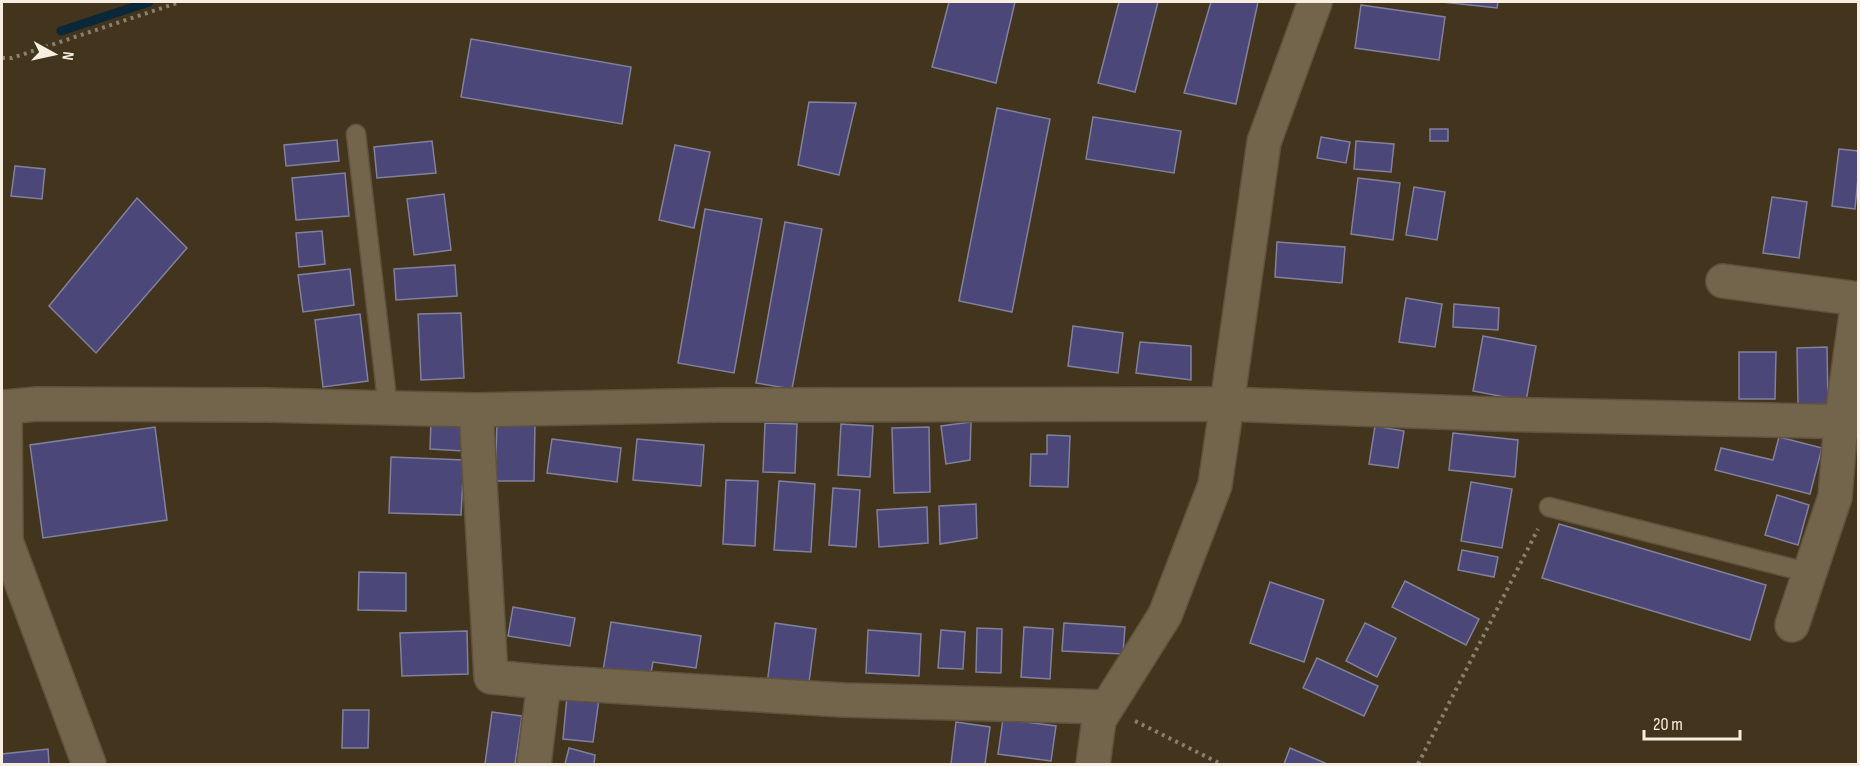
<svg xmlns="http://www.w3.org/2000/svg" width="1860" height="766" viewBox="0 0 1860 766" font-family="'Sofia Sans Condensed',sans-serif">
<rect width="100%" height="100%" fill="#42341d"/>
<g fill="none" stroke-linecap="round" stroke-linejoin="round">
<path stroke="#0a283a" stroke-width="9" d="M61 31 149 2"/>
</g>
<g fill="#4b4879" stroke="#81819c" stroke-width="1.5">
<path d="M949 2H1015L996 83 932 67Z"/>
<path d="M1119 2H1158L1135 92 1098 83Z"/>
<path d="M1211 2H1258L1236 104 1184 93Z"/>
<path d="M1442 2H1498L1497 8Z"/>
<path d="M1361 5 1445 17 1439 60 1355 48Z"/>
<path d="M471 39 631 67 622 124 461 97Z"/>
<path d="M809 102 856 103 839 175 798 165Z"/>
<path d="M997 108 1050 119 1012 312 959 301Z"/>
<path d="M1093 117 1181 131 1174 173 1086 159Z"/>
<rect x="1430" y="129" width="18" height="12"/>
<path d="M1321 137 1350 142 1346 163 1317 158Z"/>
<path d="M337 140 339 161 286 166 284 145Z"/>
<path d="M432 141 436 173 377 178 374 147Z"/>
<path d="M1356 141 1394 144 1391 172 1354 169Z"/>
<path d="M675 145 710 152 694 228 659 220Z"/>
<path d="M1839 149 1858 151V178L1855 209 1832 206Z"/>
<path d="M15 166 45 169 42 199 11 196Z"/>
<path d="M345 173 349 216 296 220 292 178Z"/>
<path d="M1358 178 1400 183 1393 240 1351 234Z"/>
<path d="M1414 187 1445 192 1437 240 1406 235Z"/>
<path d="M444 194 451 250 414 255 407 199Z"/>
<path d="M1772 197 1807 202 1799 258 1763 253Z"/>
<path d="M137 198 187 248 96 353 49 306Z"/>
<path d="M705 209 762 219 734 373 678 363Z"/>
<path d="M785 222 822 229 792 389 756 383Z"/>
<path d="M322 231 325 264 299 267 296 233Z"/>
<path d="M1277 242 1345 247 1342 283 1275 277Z"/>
<path d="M455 265 457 296 396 300 394 269Z"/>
<path d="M350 269 354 305 303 312 298 275Z"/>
<path d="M1406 298 1442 304 1435 347 1399 342Z"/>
<path d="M1454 304 1499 308 1498 330 1453 327Z"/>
<path d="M461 313 464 378 421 380 418 314Z"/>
<path d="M360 314 368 381 323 387 315 320Z"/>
<path d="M1073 326 1123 333 1118 373 1068 366Z"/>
<path d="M1483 336 1536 346 1526 401 1473 391Z"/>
<path d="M1140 342 1191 346V380L1136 373Z"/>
<path d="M1827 347 1828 404 1798 405 1797 348Z"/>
<path d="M1739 352H1776L1775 399H1739Z"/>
<path d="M431 420 465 422 463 451 430 449Z"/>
<path d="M971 422 970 460 946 464 941 426Z"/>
<path d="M497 423 535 424 534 481H495Z"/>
<path d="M765 423 797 424 795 473 763 472Z"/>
<path d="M841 424 873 426 870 477 838 475Z"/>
<path d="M1375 426 1404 431 1398 468 1369 464Z"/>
<path d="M155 427 167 520 43 538 30 445Z"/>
<path d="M929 427 930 492 894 493 892 428Z"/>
<path d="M1453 433 1518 440 1515 477 1449 470Z"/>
<path d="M1047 435 1070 436 1068 487 1030 486 1031 454H1047Z"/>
<path d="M1779 437 1822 448 1810 494 1715 470 1721 448 1773 460Z"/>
<path d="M552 439 621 448 617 482 547 473Z"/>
<path d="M637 439 704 445 701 486 633 480Z"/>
<path d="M391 457 464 460 461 515 389 513Z"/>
<path d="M726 480 758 481 755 546 723 544Z"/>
<path d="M779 481 815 484 811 552 774 550Z"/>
<path d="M1471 482 1512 489 1502 548 1461 541Z"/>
<path d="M833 488 860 490 856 547 829 545Z"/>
<path d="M1777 495 1809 505 1798 545 1765 535Z"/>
<path d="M976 504 977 538 940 544 939 506Z"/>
<path d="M927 507 928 543 879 547 877 510Z"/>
<path d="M1559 524 1766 585 1750 640 1542 578Z"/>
<path d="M1462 550 1498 557 1494 577 1458 570Z"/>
<path d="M359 572 406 573V611L358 610Z"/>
<path d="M1405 581 1479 619 1466 645 1392 607Z"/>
<path d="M1270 582 1324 600 1304 662 1250 643Z"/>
<path d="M513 607 575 618 570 646 508 636Z"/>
<path d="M611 622 701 636 696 668 653 662 650 678 603 671Z"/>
<path d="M775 623 816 629 808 690 767 684Z"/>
<path d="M1064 623 1125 627 1123 654 1062 651Z"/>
<path d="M1365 623 1396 638 1377 677 1346 661Z"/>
<path d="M1024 627 1053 629 1050 679 1021 677Z"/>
<path d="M977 628 1002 629 1001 673 976 672Z"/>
<path d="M868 630 921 634 919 676 866 673Z"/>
<path d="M941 630 965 632 963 669 938 668Z"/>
<path d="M467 631 468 674 402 676 400 633Z"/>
<path d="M1317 658 1378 686 1364 716 1303 688Z"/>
<path d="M567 696 599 699 593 742 563 739Z"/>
<path d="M343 710H369L368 748H342Z"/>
<path d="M492 712 522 716 515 764H485Z"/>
<path d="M1003 719 1056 726 1051 761 998 754Z"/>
<path d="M956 722 990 727 985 764H951Z"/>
<path d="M569 748 595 755 594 764H565Z"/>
<path d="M1290 748 1327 764H1284Z"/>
<path d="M48 749 49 764H2V754Z"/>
</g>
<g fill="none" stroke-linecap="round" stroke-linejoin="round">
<defs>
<g id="lane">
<path d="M356 134 388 408"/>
<path d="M1549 507 1810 573"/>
</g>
<g id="street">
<path d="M1315 2 1264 142 1227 404 1492 414 1858 422"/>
<path d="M1723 281 1858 299"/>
<path d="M2 407H5L6 541 89 764"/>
<path d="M5 407 37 404 266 405 476 410 720 405 1227 404 1215 485 1165 615 1099 720 1093 764"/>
<path d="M476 410 491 677 544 682"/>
<path d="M1792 625 1835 497 1841 423 1858 301"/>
<path d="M534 764 544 682 843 700 1107 707"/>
</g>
</defs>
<use href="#lane" stroke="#5f533e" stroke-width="21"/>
<use href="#street" stroke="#5f533e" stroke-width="36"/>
<g stroke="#8b7f6c" stroke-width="4" stroke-dasharray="3 4.5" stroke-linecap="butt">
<path d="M2 58H12L180 2"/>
<path d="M1135 721 1221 764"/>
<path d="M1418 764 1538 529"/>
</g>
<use href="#lane" stroke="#73644c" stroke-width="18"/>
<use href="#street" stroke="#73644c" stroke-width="33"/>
</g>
<rect width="1860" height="766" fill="none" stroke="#f7eee0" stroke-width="6"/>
<g transform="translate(54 54) rotate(98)" stroke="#42341d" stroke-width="4.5" paint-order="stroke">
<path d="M0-4.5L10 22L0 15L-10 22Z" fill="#f7eee0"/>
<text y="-9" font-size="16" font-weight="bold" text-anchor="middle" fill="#f7eee0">N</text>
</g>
<path d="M1644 730v9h96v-9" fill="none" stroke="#f7eee0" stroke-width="3"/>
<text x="1653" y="730" font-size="18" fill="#f7eee0" stroke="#42341d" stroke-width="4.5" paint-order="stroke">20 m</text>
</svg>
